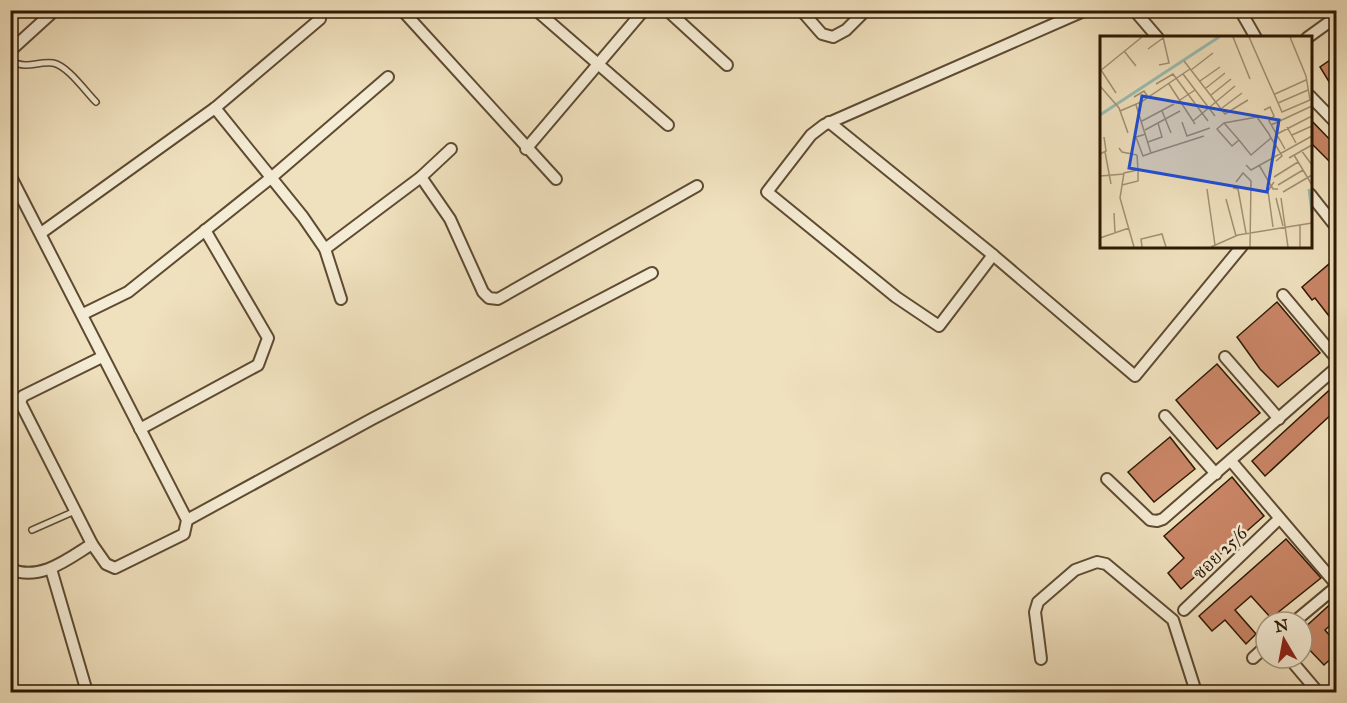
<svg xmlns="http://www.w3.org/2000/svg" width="1347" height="703" viewBox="0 0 1347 703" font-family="'IM FELL Great Primer','Noto Serif Thai',serif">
<rect width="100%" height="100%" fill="#f0e1be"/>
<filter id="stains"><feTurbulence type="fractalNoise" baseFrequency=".00333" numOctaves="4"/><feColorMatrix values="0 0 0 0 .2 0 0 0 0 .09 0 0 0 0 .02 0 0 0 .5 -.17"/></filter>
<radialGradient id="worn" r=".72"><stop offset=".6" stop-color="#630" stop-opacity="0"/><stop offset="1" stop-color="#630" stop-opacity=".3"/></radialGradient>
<g fill="#ca8667" stroke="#2d1903" stroke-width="1.5">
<path d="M1336 56V93L1320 67Z"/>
<path d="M1310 119 1336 146V168L1310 142Z"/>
<path d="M1336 258V325L1315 298 1312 300 1302 287Z"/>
<path d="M1277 302 1320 353 1278 387 1260 369 1237 337Z"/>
<path d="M1217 364 1260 413 1217 449 1176 400Z"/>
<path d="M1336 384V410L1265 476 1252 461Z"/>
<path d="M1170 437 1195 469 1154 502 1128 472Z"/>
<path d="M1232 477 1264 516 1181 589 1168 573 1184 558 1164 536Z"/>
<path d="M1286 539 1321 578 1271 618 1251 596 1235 610 1256 634 1246 644 1225 620 1212 631 1199 616Z"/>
<path d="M1336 599V620L1325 630 1336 643V654L1324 665 1302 642V630Z"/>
</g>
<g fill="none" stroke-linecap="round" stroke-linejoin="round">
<defs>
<g id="service">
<path d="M10 61C30 70 35 61 53 63 68 66 85 91 96 102"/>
<path d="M32 530 75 511"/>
</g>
<g id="minor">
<path d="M402 10 556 179"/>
<path d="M536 10 668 125"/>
<path d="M667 10 727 65"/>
<path d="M801 10 822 34 833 37 846 30 866 10"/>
<path d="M1086 10 824 125 811 135 767 192 896 297 939 326 993 255 1135 376 1242 246"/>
<path d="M1134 10 1158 38"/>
<path d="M1240 10 1256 38"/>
<path d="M1307 38 1336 17"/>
<path d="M10 51 55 10"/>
<path d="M1310 96 1336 123"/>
<path d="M215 108 303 217 325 249 341 299"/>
<path d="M829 122 993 255"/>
<path d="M526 149 644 10"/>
<path d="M10 175 187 520 184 534 115 568 106 564 92 544 20 402 23 396 102 357"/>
<path d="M421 177 450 219 483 292 489 298 498 299 697 186"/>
<path d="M1310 194 1336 227"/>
<path d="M41 233 215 108 320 19"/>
<path d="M325 249 421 177 451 149"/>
<path d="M1283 295 1336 358"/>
<path d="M83 314 128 292 272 177 388 77"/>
<path d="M1225 357 1279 419"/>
<path d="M1165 416 1216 474"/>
<path d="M140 429 258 365 268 338 205 230"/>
<path d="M1231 461 1336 584"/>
<path d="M1107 479 1150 520 1157 521 1163 519 1336 368"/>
<path d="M187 520 372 419 652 273"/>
<path d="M10 569C40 582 68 559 92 544"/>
<path d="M51 569 87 692"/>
<path d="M1184 610 1279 519"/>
<path d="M1294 622 1336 587"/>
<path d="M1253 658 1266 646"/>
<path d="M1289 658 1317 691"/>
<path d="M1041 659 1035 612 1038 602 1075 570 1097 562 1106 564 1173 620 1196 692"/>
</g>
</defs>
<use href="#service" stroke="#5e4b32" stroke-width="8"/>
<use href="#minor" stroke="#5e4b32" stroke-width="14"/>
<use href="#service" stroke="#f5ecd5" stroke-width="5"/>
<use href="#minor" stroke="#f5ecd5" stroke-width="10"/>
</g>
<g text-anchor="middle" stroke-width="5" stroke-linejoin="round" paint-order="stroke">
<g font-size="18" fill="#2d1903" stroke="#f5ecd5">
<text transform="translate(1220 553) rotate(-44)" y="6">ซอย 25/6</text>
</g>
</g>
<g transform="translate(1100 36)">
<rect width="212" height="212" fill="#f0e1be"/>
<path fill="none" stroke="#9abeb0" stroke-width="3" d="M0 79 119 1M209 153 212 176"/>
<path fill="none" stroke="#a29173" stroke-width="1.5" d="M133 1 150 43M149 1 182 76 210 64 206 40 190 1M48 13 63 2M24 15 36 30M84 25 125 78 148 64M59 29 69 27 63 1M1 34 16 57M91 34 113 17M0 35 42 1M83 38 115 80M100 45 120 31M56 48 73 38 108 85M69 48 95 88M0 50 19 72 28 97M106 52 125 37M175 58 206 44M111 59 131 43M34 61 44 55 48 61M80 64 95 54M178 67 208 54M36 69 51 117 43 120 36 101 46 98M122 72 142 57M164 74 170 71 174 80 169 85 185 113M20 75 41 66 90 33M62 75 71 97M42 85 74 68M93 85 135 50M82 86 87 100 110 92M124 87 139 104M171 89 212 70M187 91 196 107M45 94 80 75M177 98 212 80M192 99 212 90M171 102 151 119 139 104 132 110 117 93 124 87 157 81 169 98 171 102 175 108 182 120 176 125M48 106 62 101 58 87M19 112 22 116 37 119M201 114 212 129M5 116 11 148M51 117 104 100M0 118 6 115 4 101M194 119 212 149M189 122 212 109M146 129 151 134 212 100M159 129 173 153H178M0 140 24 138M174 141 198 126M136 146 143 137 151 145 150 211M22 149 38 145V134M178 149 203 134M133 152 138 153 146 197M107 153 115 209M183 156 212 139M176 162 183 190M181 162 188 211M126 163 136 200M14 177 15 197M200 189V211M173 191 168 155 174 146M0 202 29 192M34 211 20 162 24 137 38 134 37 119M42 211 41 203 62 198 66 211M111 211 138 199 212 187"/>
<path fill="#1d4ed8" fill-opacity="0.15" stroke="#1d4ed8" stroke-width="3" d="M42 60 179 84 167 156 29 132Z"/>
<rect width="212" height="212" fill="none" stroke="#2d1903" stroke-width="3"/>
</g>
<rect width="1347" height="703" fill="none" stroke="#f0e1be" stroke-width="36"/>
<rect x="12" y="12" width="1323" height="679" fill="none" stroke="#2d1903" stroke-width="3"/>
<rect x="18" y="18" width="1311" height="667" fill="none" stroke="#2d1903" stroke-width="1.5"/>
<g transform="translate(1284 640) rotate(350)"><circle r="28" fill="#f5ecd5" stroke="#a59881" stroke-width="1.5"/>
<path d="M0-4.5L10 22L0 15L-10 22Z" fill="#8f2418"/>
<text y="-9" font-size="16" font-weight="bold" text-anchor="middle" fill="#2d1903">N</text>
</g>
<rect width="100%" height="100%" filter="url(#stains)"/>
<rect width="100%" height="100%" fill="url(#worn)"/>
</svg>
